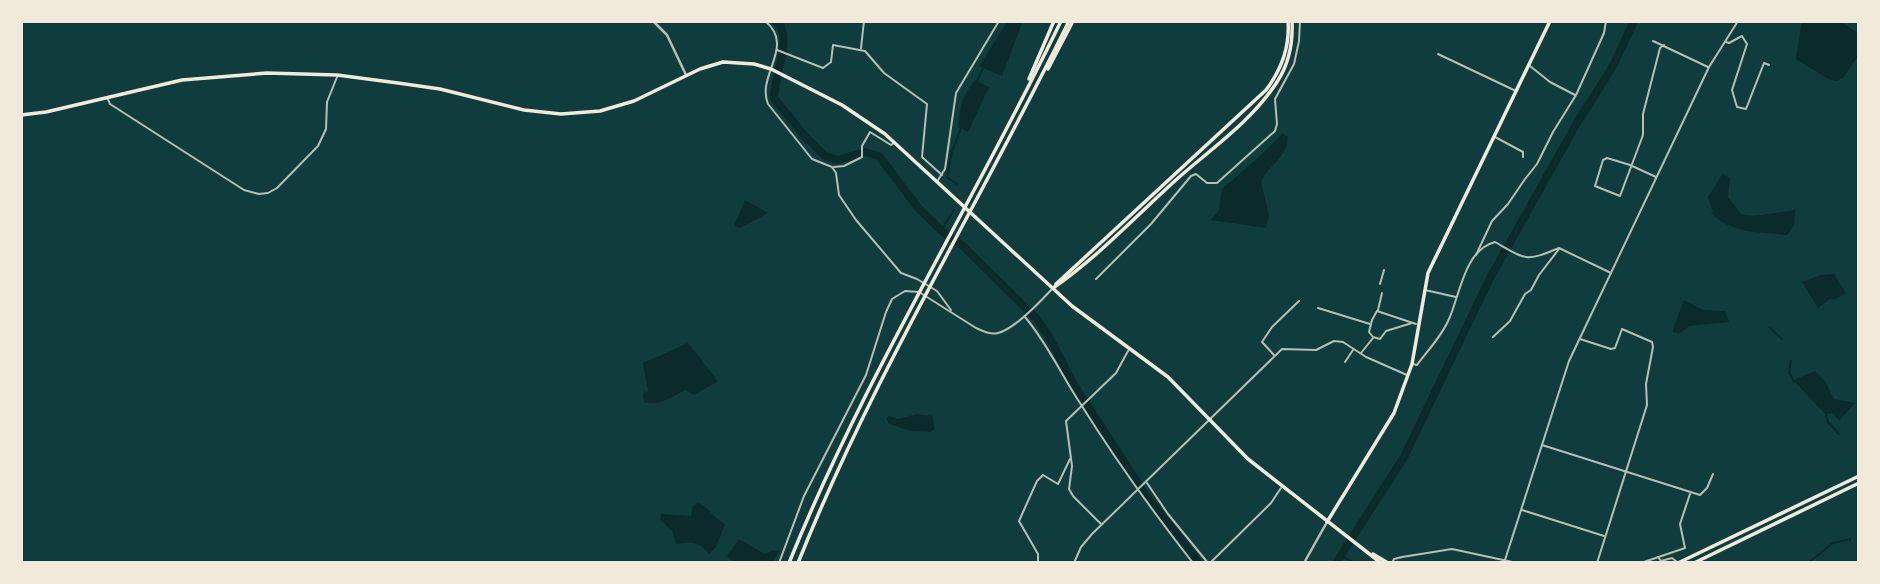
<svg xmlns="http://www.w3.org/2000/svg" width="1880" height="584" viewBox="0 0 1880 584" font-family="Commissioner,sans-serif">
<rect width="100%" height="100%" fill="#0f3d3e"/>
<g fill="#0a2a2b">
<path d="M1008 21H1023L1002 76 979 66Z"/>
<path d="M1802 21H1840L1859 34V54L1843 78 1836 81 1828 79 1796 59Z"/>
<path d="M975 80 989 87 968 132 958 127C960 106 961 98 975 80Z"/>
<path d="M1283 133 1288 137C1287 158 1270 163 1261 182L1269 215 1266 228 1211 220 1219 210 1222 189 1261 155Z"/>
<path d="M1723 173 1730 178 1728 197 1741 214 1754 216 1795 210 1794 226 1787 235C1761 232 1731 234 1711 213L1713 212 1708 197Z"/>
<path d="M745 200 768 213 740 228 734 226Z"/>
<path d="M1834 274 1846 293 1834 300 1830 299 1818 308 1802 282 1821 275Z"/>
<path d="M1684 300 1703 310 1725 311 1729 322 1689 326 1679 334 1672 332Z"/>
<path d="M688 343 718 381 694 395 685 390C672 397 658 407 644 402L643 393 648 391 643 363Z"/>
<path d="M1815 371 1825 381 1834 399 1855 403 1839 421 1833 413 1825 414 1793 380Z"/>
<path d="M917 414 933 416 934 430 931 432 911 431 889 424 886 418 889 416 898 419Z"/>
<path d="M698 503C708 506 713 518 725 524L716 547 709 554C697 540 691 542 676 544L672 531 660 520 661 514 691 516 693 506Z"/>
<path d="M739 539 765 554 773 550 779 551 773 563H734L727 556Z"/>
</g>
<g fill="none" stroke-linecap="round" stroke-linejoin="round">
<g stroke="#0a2a2b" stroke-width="2">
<path d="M977 82 983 68"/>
<path d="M957 184 947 177 952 151 961 128"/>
<path d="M941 231 954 210"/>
<path d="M1770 328 1782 339"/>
<path d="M1791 361 1789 373 1794 382"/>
<path d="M1826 414 1828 422 1839 434"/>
<path d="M1341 556 1355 563"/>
<path d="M1808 563 1833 543 1850 539V541"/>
</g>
<g stroke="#0a2a2b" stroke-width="8">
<path d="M775 21 781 26C789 51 775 72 774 98L804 135 825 156 838 160 865 152 879 156 919 209 944 233 963 246 1037 319 1048 335 1073 383 1144 493 1199 563"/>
<path d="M1336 563 1404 457 1490 278 1577 123 1613 66 1634 21"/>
</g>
<g stroke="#b8beb3" stroke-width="2">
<path d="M765 21C796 46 756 75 768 104L812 159 832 167 836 173 839 195 856 220 901 273 917 279 937 291 951 310"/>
<path d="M1653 41 1708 67"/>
<path d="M1726 42 1729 43 1742 36 1747 44 1732 90 1737 107 1746 109 1764 63 1769 65"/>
<path d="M861 48 864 21"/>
<path d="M777 50 823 68 831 62 833 45 865 51 884 73 927 104 922 157 942 175"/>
<path d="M1438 54 1516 91"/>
<path d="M1530 66 1550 82 1575 95"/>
<path d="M107 97 110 104 244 190 259 194 268 193 277 188 318 146 326 129 327 102 337 77"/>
<path d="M1495 137 1523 152V157"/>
<path d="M834 167 844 166 862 157V146L870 132 891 145 894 143"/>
<path d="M1656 177 1630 165 1607 158 1603 160 1595 186 1620 196 1643 135V114L1660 48 1664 45"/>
<path d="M938 180 945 169 956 93 999 21"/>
<path d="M1476 255 1492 221 1508 204 1525 179 1537 164 1553 132 1576 95 1604 33 1606 21"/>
<path d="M1096 279 1151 224 1191 176 1196 174 1207 183H1217L1275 131 1277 124 1275 99 1294 64 1299 41 1300 21"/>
<path d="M1380 284 1384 270"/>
<path d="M1425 290 1456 297"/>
<path d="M1318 308 1370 324"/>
<path d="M1378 310 1382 293"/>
<path d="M1025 317C1047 343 1061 374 1080 403 1115 459 1153 512 1193 563"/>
<path d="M1412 323 1386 331 1380 339 1373 337 1369 332 1372 320 1377 311 1416 324"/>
<path d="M1493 337 1510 321 1525 294 1531 290 1539 275 1559 249"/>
<path d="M1580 339 1611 349 1615 348 1622 329 1652 342 1653 347 1646 384 1647 405 1597 563"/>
<path d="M1361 353 1373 338"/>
<path d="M1274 355 1262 342 1272 327 1299 301"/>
<path d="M1345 362 1353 350"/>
<path d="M1413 364 1417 365C1428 350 1442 336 1449 319 1460 295 1464 250 1495 242 1527 260 1525 262 1559 248L1611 273"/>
<path d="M1542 445 1700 495 1707 488 1713 474"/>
<path d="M1147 483 1168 514 1208 563"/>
<path d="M1522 510 1604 536"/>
<path d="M1101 524 1073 496 1069 489 1072 466 1066 421 1116 373 1128 351"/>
<path d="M1658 557 1661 561 1672 558 1677 562"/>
<path d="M1038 562V554L1019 521 1037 481 1043 475 1058 484 1070 459"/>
<path d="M779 563 804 496 866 375 886 312 892 299 905 291 919 292 976 328C983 331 990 335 998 333 1015 329 1040 302 1052 289"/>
<path d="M1074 563 1081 547 1092 534 1282 349 1316 350 1334 341 1343 342 1366 357 1407 375"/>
<path d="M1210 563 1271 503 1281 488"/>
<path d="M1392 563 1394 559 1402 557 1452 549 1517 563"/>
<path d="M1504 563 1569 361 1709 67 1738 21"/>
<path d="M1641 563 1685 548 1680 524 1690 494"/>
</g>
<g stroke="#b8beb3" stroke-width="2.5">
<path d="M653 21 667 35 686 75"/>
<path d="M1304 563 1327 522"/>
</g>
<g stroke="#f1e9da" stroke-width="3.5">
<path d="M21 115 46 112 182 80 267 73 337 75 398 83 440 89 524 110 561 114 600 111 634 101 700 69 723 62 754 64 771 69 842 105 885 134 1072 306 1168 377 1248 459 1381 563"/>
<path d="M1327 522 1394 413 1412 364 1428 273 1550 21"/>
<path d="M1373 554 1388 563"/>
<path d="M1678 563 1859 476"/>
<path d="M1694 563 1859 483"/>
</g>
<g stroke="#f1e9da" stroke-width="3.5">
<path d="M1048 69 1073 21"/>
<path d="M1029 79 1054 21"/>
<path d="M1056 284 1266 90C1282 69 1290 47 1288 21"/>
<path d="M1053 288C1097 258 1137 215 1177 179 1212 148 1251 122 1277 82 1289 64 1293 42 1292 21"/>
<path d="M789 563C865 375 973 204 1061 21"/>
<path d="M798 563C873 375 980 203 1069 21"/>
</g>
</g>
<rect width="1880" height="584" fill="none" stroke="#f1e9da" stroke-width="46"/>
</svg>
